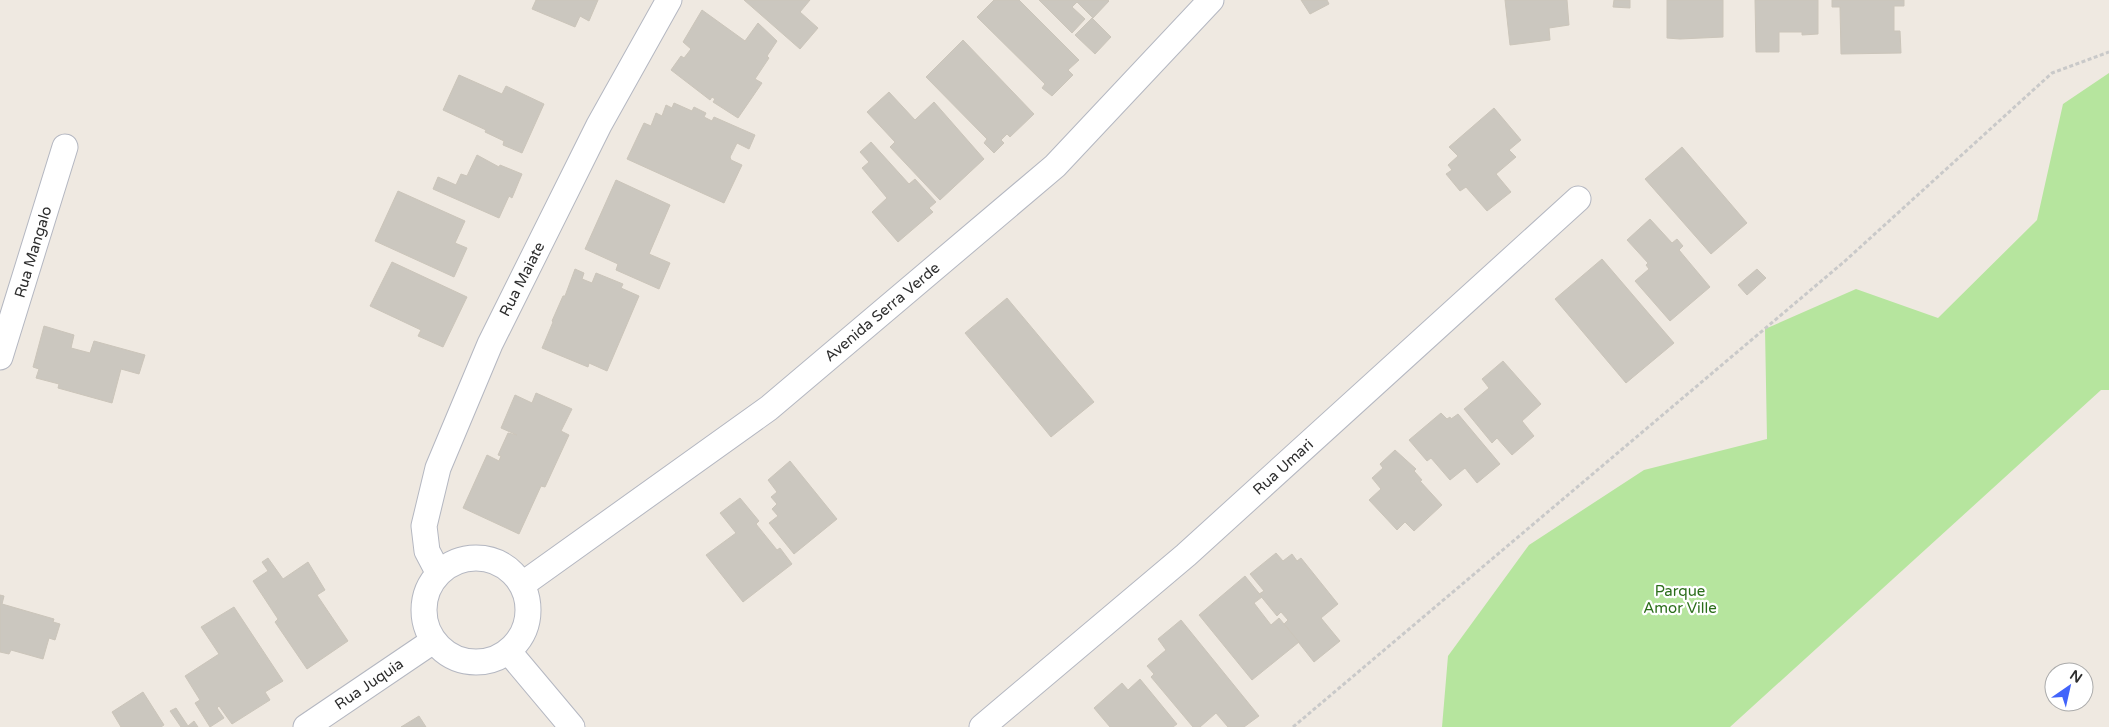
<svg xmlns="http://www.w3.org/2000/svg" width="2109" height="727" viewBox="0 0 2109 727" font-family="'Varela Round',sans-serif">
<rect width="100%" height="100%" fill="#efe9e1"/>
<path fill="#b6e59e" d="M2109 73V390H2101L1730 727H1442L1448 656 1529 545 1644 470 1767 439 1765 329 1856 289 1938 318 2037 220 2063 104Z"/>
<g fill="#cbc7bf" stroke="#cbc5ba">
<path d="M536 0H598L589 21 580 16 575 27 532 9Z"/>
<path d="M744 0H810L800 12 818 28 800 49Z"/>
<path d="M994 0H1019L1079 60 1068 70 1073 75 1052 96 1042 88 1045 84 977 17Z"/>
<path d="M1039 0H1108L1109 1 1093 18 1077 2 1072 7 1085 19 1072 33Z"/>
<path d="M1301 0H1327L1329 4 1310 14Z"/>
<path d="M1505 0H1567L1569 25 1549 28 1550 40 1510 45Z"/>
<path d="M1614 0H1630V8L1613 7Z"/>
<path d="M1667 0H1723V37L1680 39 1667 38Z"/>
<path d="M1755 0H1818V34L1802 35V32H1779V52H1756Z"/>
<path d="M1832 0H1904V6H1894V31H1900L1901 53 1841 54 1840 7H1832Z"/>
<path d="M702 10 745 41 758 23 777 41 767 56 769 58 755 79 762 83 738 118 713 102 715 99 712 97 710 100 671 70 681 56 684 58 691 49 683 42Z"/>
<path d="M1092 18 1111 37 1095 54 1075 35Z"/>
<path d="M963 40 1034 114 1010 137 1007 134 1001 140 1004 143 994 153 984 143 987 139 926 77Z"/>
<path d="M459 75 502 94 506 86 544 104 522 153 503 145 504 141 485 132 486 130 443 110Z"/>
<path d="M889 92 915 120 934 102 984 159 940 200 890 147 895 142 867 112Z"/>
<path d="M674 103 692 111 694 107 706 113 704 117 712 121 714 117 755 135 749 149 737 143 730 157 731 160 742 165 724 203 627 159 644 123 651 126 656 113 662 116 666 105 672 108Z"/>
<path d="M1494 108 1521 140 1509 150 1516 157 1496 174 1511 192 1487 211 1466 187 1460 191 1446 174 1452 170 1448 165 1458 156 1449 147Z"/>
<path d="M871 142 909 184 915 179 936 202 929 208 933 212 898 242 872 212 887 198 862 168 869 162 860 152Z"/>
<path d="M1682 147 1747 223 1711 254 1645 179Z"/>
<path d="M477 155 499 167 500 165 522 174 512 198 509 196 499 218 433 189 438 177 456 185 461 174 467 176Z"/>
<path d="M616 180 670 205 649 254 670 263 659 289 616 270 618 264 585 249Z"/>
<path d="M398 191 465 221 455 243 467 248 454 277 375 241Z"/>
<path d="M1650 219 1672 243 1677 239 1683 246 1679 250 1710 287 1670 321 1635 281 1649 269 1646 265 1648 263 1627 240Z"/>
<path d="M1602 259 1674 343 1626 383 1555 299Z"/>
<path d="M392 262 467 297 443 347 418 336 421 330 370 306Z"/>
<path d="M575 269 584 273 582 279 592 283 596 273 623 284 621 288 639 296 607 371 589 363 588 367 542 348 553 322 552 321 563 296H565Z"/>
<path d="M1757 269 1766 278 1747 295 1738 285Z"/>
<path d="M1007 298 1094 402 1051 437 965 333Z"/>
<path d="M44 326 74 335 71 348 90 353 94 341 145 355 139 374 121 369 112 403 58 388 59 384 36 378 39 369 33 367Z"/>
<path d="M1503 361 1541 404 1522 421 1534 436 1512 455 1497 438 1492 443 1464 409 1489 388 1482 379Z"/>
<path d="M536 393 572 409 561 431 569 435 545 487 541 486 519 534 463 508 487 455 499 461 501 456 498 455 508 433 517 435 501 428 515 395 532 403Z"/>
<path d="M1441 413 1447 419 1450 417 1451 419 1458 414 1500 464 1477 483 1465 468 1450 480 1431 458 1427 461 1409 440Z"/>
<path d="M1395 450 1416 469 1414 471 1422 480 1420 481 1442 505 1414 531 1405 522 1397 530 1369 500 1381 489 1372 478 1383 468 1380 464Z"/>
<path d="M790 461 837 519 794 554 769 523 778 516 772 509 777 504 771 497 777 492 768 480Z"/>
<path d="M740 498 759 521 756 524 777 550 780 548 792 564 743 602 706 555 736 533 720 513Z"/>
<path d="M1276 553 1283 561 1292 554 1297 561 1301 558 1338 604 1321 618 1340 641 1314 662 1284 624 1288 620 1281 612 1277 616 1259 594 1264 591 1250 574Z"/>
<path d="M268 558 283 579 308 562 325 590 317 595 348 641 307 669 275 622 278 619 253 581 268 571 262 562Z"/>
<path d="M1245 576 1262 597 1254 603 1271 625 1279 618 1299 642 1252 680 1199 615Z"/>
<path d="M0 595 4 596 2 604 54 619 53 622 60 624 55 640 49 638 43 659 11 650 9 654 0 652Z"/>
<path d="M234 607 283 681 265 692 270 700 232 724 219 706 217 708 224 718 210 727 195 703 200 700 185 676 219 654 201 627Z"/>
<path d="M1181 620 1259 716 1244 727H1228L1216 713 1200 727H1193L1151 677 1154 674 1147 666 1166 650 1158 639Z"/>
<path d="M1140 679 1177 724 1173 727H1110L1094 708 1122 683 1128 690Z"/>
<path d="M143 692 164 725 161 727H121L112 712Z"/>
<path d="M176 708 188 726 194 721 198 727H181L170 711Z"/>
<path d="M419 716 426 727H401Z"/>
</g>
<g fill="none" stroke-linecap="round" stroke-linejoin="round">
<defs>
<g id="street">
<path d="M0 357 65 147"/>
<circle cx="476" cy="610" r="52"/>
<path d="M438 572 427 551 424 526 438 468 490 344 599 125 669 0"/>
<path d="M523 584 769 408 1055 166 1211 0"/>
<path d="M509 652 572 727"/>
<path d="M306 727 433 641"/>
<path d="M982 727 1186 555 1578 199"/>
</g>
</defs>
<use href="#street" stroke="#b4b7c1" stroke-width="27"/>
<path stroke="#c9c9c9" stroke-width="3" stroke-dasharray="4 2.5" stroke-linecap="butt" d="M1293 727 1845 261 2052 73 2109 52"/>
<use href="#street" stroke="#fff" stroke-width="25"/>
</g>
<g text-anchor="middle" stroke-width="4.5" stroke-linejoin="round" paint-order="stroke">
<g font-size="15" fill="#2e2e2e" stroke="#fff">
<text transform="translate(33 252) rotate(-73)" y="5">Rua Mangalo</text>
<text transform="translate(522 279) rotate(-63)" y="5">Rua Maiate</text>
<text transform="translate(882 312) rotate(-40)" y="5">Avenida Serra Verde</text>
<text transform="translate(1283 467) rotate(-42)" y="5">Rua Umari</text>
<text transform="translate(369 684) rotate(-34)" y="5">Rua Juquia</text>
</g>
<g font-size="15" fill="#2c6e1b" stroke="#fff">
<text x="1680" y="596">Parque<tspan x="1680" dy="17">Amor Ville</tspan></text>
</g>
</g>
<g transform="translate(2069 687) rotate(34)"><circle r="24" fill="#ffffff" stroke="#ababab"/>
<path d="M0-4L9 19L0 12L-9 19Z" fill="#4264fb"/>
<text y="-8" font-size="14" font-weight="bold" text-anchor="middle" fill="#2e2e2e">N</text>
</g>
</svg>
